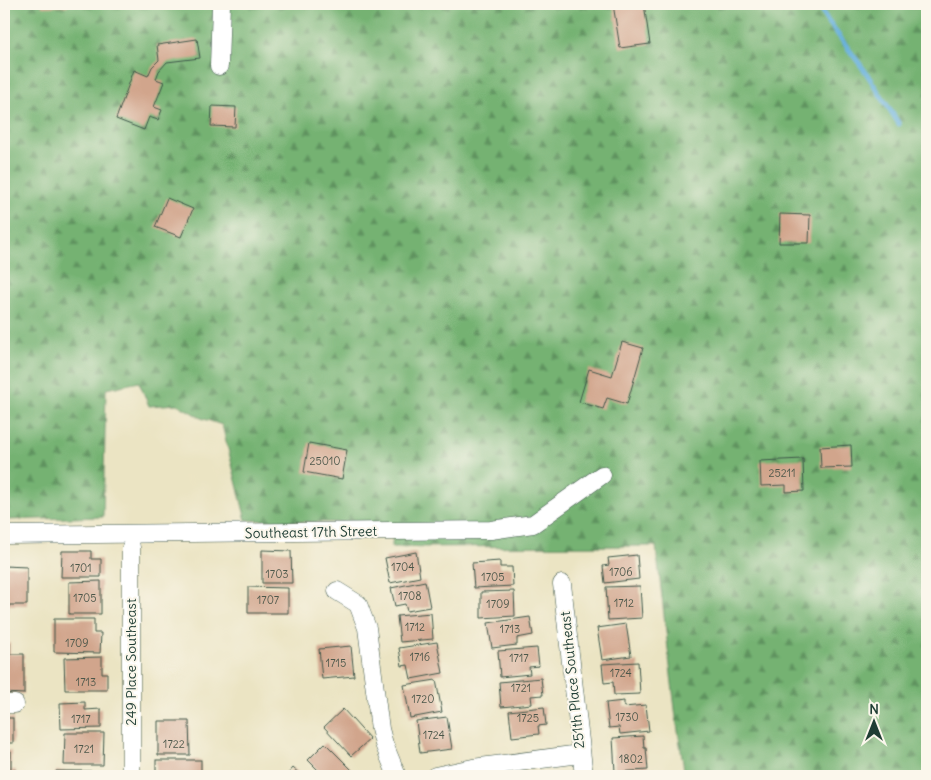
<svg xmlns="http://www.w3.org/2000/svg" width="931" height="780" viewBox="0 0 931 780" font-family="Delius,sans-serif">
<defs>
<pattern id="forest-firs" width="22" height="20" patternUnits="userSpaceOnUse" patternTransform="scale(1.25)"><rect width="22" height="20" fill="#74b272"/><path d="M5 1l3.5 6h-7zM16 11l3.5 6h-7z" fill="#5f925e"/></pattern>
</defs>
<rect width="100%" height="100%" fill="#fbf7ec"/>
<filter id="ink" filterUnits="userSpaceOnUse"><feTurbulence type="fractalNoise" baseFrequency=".02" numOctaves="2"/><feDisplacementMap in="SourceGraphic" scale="10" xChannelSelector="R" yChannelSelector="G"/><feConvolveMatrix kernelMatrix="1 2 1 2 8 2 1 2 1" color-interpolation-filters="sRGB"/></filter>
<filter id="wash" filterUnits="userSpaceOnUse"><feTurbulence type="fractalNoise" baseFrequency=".0096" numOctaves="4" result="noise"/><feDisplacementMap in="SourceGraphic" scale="20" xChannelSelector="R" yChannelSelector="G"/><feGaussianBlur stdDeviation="1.12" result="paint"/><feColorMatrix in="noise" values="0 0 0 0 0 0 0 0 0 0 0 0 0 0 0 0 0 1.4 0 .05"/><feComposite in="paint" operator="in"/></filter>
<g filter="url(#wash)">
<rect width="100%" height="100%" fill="#ebe4c3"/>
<path fill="url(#forest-firs)" stroke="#4a7853" d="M4 4H927V776H685L676 718 656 546 392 547 393 524 246 520 222 425 201 418 177 404 149 406 139 382 106 389 103 517 4 520Z"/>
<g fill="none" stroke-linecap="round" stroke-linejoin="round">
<path stroke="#64afdc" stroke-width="5" d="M818 4 827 20 865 71 899 124"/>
</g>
<g id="blocks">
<g fill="#d1a58c">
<path d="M42 4H69V6L42 7Z"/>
<path d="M613 4H644L650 44 620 48Z"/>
<path d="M197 39 200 58 167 62 159 71 156 79 164 82 154 107 162 110 158 120 149 117 144 130 116 119 134 70 148 76 152 67 159 60 157 45Z"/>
<path d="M212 106 236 107 235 127 211 126Z"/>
<path d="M167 198 193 209 181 237 155 227Z"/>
<path d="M780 214 810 215 809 243H779Z"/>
<path d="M622 342 643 348 627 404 607 398 603 409 579 402 589 369 612 376Z"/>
<path d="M309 443 347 450 342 479 304 472Z"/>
<path d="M851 445 852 467 821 468 820 447Z"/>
<path d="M803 459 804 491 786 492V485L761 486 760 461Z"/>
<path d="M262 550 291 551 292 583H262Z"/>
<path d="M62 551H91V559H101V577H61Z"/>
<path d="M416 552 420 577 390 583 385 558Z"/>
<path d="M637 555 639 579 605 583 603 566 609 565 608 558Z"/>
<path d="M500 561V567H512L513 586 474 588 472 563Z"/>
<path d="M927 563V578L923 565Z"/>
<path d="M4 566 27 567V605H9V610H4Z"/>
<path d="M101 581V614H69V582Z"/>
<path d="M425 581 430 607 407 611 405 604 395 606 391 588Z"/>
<path d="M640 586 642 618 608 620 606 587Z"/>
<path d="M248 587 288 588V613H248Z"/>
<path d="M514 591 515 616 481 618V592Z"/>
<path d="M431 613 433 639 400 642 397 616Z"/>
<path d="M530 617 533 635 517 638V645L492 648 488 623Z"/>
<path d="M54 619H94V633H101L100 653 54 652Z"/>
<path d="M626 624 631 656 602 660 597 628Z"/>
<path d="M437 642 443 673 411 679 408 665 402 666 399 648Z"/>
<path d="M4 643H10V654H24V694L4 693Z"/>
<path d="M351 646 354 676 322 679 319 649Z"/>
<path d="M537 648 539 666 529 667 530 674 500 677 498 651Z"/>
<path d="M102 657V673H107V690H65L64 658Z"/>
<path d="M638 662 640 694 614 695 613 682 604 683 602 664Z"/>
<path d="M541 678 543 695 531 696 532 704 501 707 499 682Z"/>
<path d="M436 680 442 712 410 718 404 685Z"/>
<path d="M624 701V707L646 705 649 731 620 734 619 727 609 728 606 703Z"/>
<path d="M85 702V710L101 709V728L61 729 60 703Z"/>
<path d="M544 707 546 725 538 726 539 734 512 737 509 711Z"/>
<path d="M343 709 370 739 351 756 324 727Z"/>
<path d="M447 717 452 749 420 753 416 721Z"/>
<rect x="4" y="718" width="9" height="25"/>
<path d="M158 721H189L190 755H158Z"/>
<path d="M65 733H104L103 765H64Z"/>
<path d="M643 736 644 748H646L648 770 615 772 613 738Z"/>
<path d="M325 743 355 773 352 776H324L308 760Z"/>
<path d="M4 751H11V770H16V776H4Z"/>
<rect x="156" y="760" width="45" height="16"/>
<path d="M293 768 302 776H286Z"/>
<path d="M56 771H91V776H55Z"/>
<path d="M644 773 645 776H632V775Z"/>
</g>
</g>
</g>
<g filter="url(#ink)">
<use href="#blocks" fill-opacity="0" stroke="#3e5649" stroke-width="1"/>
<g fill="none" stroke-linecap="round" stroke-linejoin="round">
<defs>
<g id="minor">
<path d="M219 66 221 4"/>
<path d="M4 535 491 530 533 524 602 475"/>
<path d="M562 584 584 776"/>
<path d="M337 591 358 604 367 628 380 729 384 744 397 776"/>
<path d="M4 704H15"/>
<path d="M131 776V547"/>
<path d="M435 776 473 768 580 754"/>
</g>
</defs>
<use href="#minor" stroke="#3e5649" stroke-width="19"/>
<use href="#minor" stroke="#fff" stroke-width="18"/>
</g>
</g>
<g text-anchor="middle" stroke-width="4" stroke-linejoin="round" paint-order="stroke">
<g font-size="11" fill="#4c574a">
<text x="325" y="465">25010</text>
<text x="782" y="477">25211</text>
<text x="403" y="571">1704</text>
<text x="81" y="572">1701</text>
<text x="621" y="576">1706</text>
<text x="277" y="578">1703</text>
<text x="493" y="581">1705</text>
<text x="410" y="600">1708</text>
<text x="85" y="602">1705</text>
<text x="268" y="604">1707</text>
<text x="624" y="607">1712</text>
<text x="498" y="608">1709</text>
<text x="415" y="631">1712</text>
<text x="510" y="633">1713</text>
<text x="77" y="647">1709</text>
<text x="420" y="661">1716</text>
<text x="519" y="662">1717</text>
<text x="336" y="667">1715</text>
<text x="621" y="677">1724</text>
<text x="86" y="686">1713</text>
<text x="521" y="692">1721</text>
<text x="423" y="703">1720</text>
<text x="627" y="721">1730</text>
<text x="528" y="722">1725</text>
<text x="81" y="723">1717</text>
<text x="434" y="739">1724</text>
<text x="174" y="748">1722</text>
<text x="84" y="753">1721</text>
<text x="631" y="763">1802</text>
</g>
<g font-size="14" fill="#1f3d34" stroke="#fbf7ec">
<text transform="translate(311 532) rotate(-1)" y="5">Southeast 17th Street</text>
<text transform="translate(131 662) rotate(-90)" y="5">249 Place Southeast</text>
<text transform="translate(572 680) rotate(-96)" y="5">251th Place Southeast</text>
</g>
</g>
<rect width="931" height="780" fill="none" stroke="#fbf7ec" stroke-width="20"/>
<g transform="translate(874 722)" stroke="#fbf7ec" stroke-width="4" paint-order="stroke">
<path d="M0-4L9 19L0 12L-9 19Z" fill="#1f3d34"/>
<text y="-8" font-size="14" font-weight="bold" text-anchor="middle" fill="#1f3d34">N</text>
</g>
</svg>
